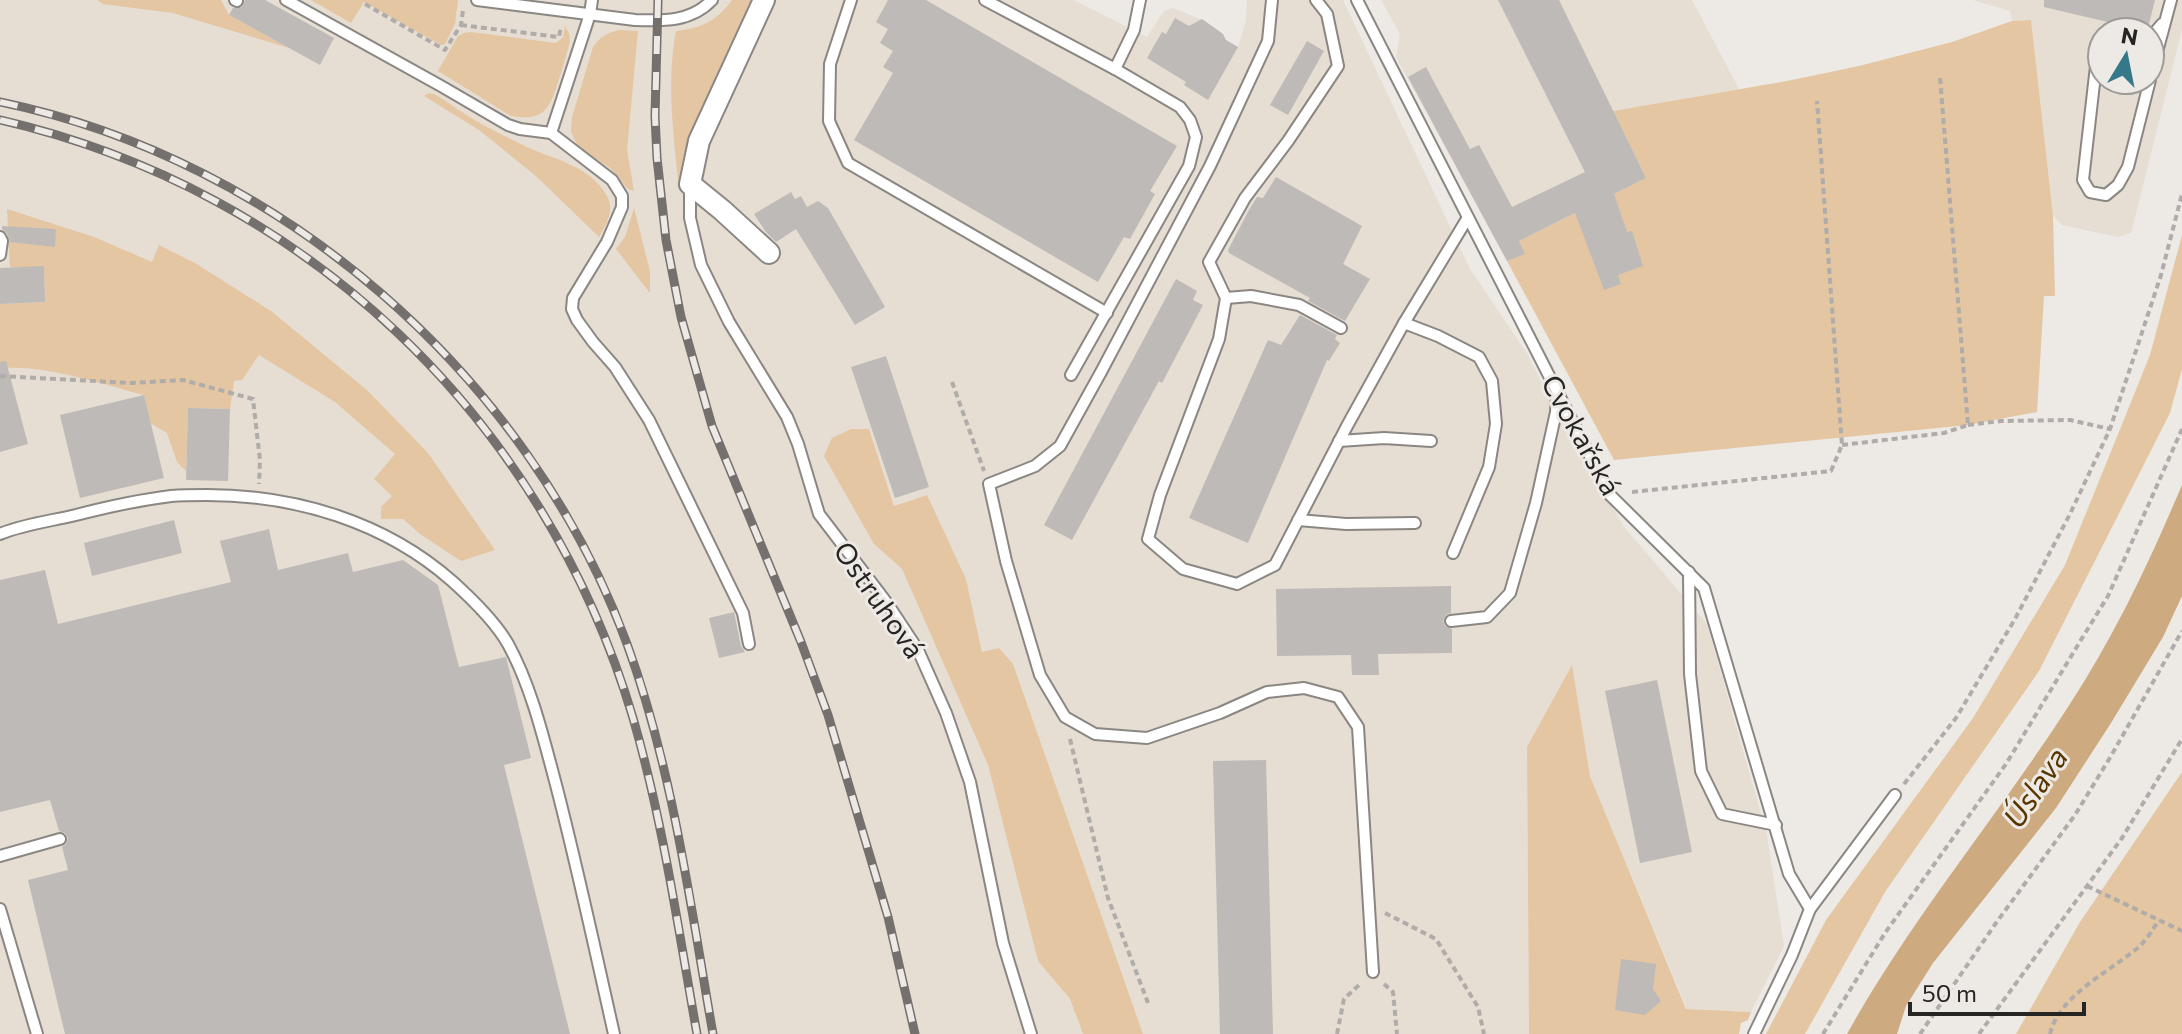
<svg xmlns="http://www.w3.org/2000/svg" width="2182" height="1034" viewBox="0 0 2182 1034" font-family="Commissioner,sans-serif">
<rect width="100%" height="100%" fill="#ede9e5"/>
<g fill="#e6ddd3" fill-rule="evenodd">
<path d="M0 0H1074L1147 37 1164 11 1173 8 1204 21 1223 34V39L1238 47 1246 21 1247 0H1343L1470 269 1528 355 1556 412 1624 527 1707 624 1759 807 1765 822 1784 946 1751 1012 1687 1009 1590 776 1572 667 1527 747 1529 1034H1143L1117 966 982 652 966 579 926 495 894 506 869 429 874 544 902 569 988 765 1038 961 1070 999 1083 1034H0Z"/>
<path d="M1381 0H1692L1739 89 1614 111 1646 178 1525 254 1507 261 1396 57 1400 34Z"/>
<path d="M1973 0H2182V29L2131 233 2118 237 2062 225 2053 215 2031 20 2012 21 2010 11ZM2102 32H2150V80H2102Z"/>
</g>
<g fill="#e4c6a3">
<path d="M97 0H221L229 15 289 48 173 13 103 4Z"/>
<path d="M311 0H458L455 24 445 44 441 45 364 2 351 23Z"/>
<path d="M732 0H757L694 132 685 156 679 190C674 137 666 84 676 31 701 28 716 22 732 0Z"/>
<path d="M2031 20 2053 215 2055 296H2044L2037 412 1968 425 1614 460 1507 261 1524 254 1519 241 1646 178 1613 111 1787 81 1859 66 1952 42 2012 21Z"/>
<path d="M565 26 569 33 570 42C566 55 563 67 559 79 550 108 545 122 511 116L438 71 458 36 464 33 471 32 556 43 563 37Z"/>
<path d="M619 30 638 31 627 150 634 191 628 189 610 168 579 148 571 132 572 117 593 47C600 37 607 33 619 30Z"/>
<path d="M429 93 436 95C455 107 474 121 495 131 506 137 517 142 529 148 557 160 591 167 607 196 615 210 606 225 599 237L537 177 479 130 424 96Z"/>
<path d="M634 208 650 272V293L616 249 625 237Z"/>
<path d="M7 209 94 237 152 262 159 245 195 263 271 311 367 390 428 453 495 550 461 561 420 534 403 519H381V507L392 496 374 479 395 454 335 402 259 355 242 380 234 381 230 409 188 408 186 471 177 462 167 433 150 423 144 395C105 385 37 362 0 369V304L45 302 44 267H10Z"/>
<path d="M2182 235V369L2170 413 2039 671 1885 892 1805 1034H1766L1826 920 1973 718 2065 565 2150 355Z"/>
<path d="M851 429H869L894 506 927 495 966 579 982 652 999 648 1013 664 1143 1034H1083L1070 999 1038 961 988 765 902 569 874 544 824 456 832 438Z"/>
<path d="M1572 665 1590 776 1686 1009 1751 1012 1748 1020 1741 1023 1739 1034H1529L1527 747Z"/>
<path d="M2182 772V1034H2016L2080 922Z"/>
</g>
<path fill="#cdaa80" d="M2182 485V596L2163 637 2111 723 2056 808 1933 963 1906 1006 1897 1034H1847C1911 919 1997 817 2068 707 2115 635 2149 563 2182 485Z"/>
<g fill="#bebab7">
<path d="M245 0H265L334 38 320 65 229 15 233 8 242 7Z"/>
<path d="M888 0H926L1177 146 1150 191 1155 194 1130 239 1124 237 1098 282 854 140 893 73 883 67 893 51 880 43 888 29 876 22Z"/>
<path d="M1498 0H1559L1646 178 1614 194 1627 232 1632 231 1643 266 1618 275 1621 284 1604 290 1575 213 1519 241 1525 254 1507 261 1408 77 1426 67 1470 149 1479 145 1512 207 1585 172Z"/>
<path d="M2044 0H2155L2148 28 2145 32 2115 27 2116 24 2044 7Z"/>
<path d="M1175 18 1189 26 1202 19 1223 34 1226 40 1238 47 1208 100 1184 85 1186 82 1147 58 1162 32 1166 34Z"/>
<path d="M1307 41 1324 51 1288 115 1270 105Z"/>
<path d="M1276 177 1362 226 1343 264 1370 279 1345 321 1308 301 1310 298 1229 253 1228 250 1249 210 1257 197 1263 198Z"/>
<path d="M791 192 795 199 801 196 807 207 818 201 828 208 885 307 855 325 796 229 776 242 766 232 754 214Z"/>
<path d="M2 226 56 229 55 247 10 242 7 233 2 229Z"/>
<path d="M44 266 45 302 0 304V268Z"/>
<path d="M1176 279 1197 291 1193 300 1203 305 1162 383 1159 381 1072 540 1044 525Z"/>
<path d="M1300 315 1337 335 1335 339 1340 343 1329 361 1327 360 1248 543 1189 518 1268 340 1281 345Z"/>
<path d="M886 356 929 487 895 498 851 367Z"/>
<path d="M6 361 28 444 0 452V362Z"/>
<path d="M144 395 164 478 80 498 60 415Z"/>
<path d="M188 408 230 409 228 481 186 480Z"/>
<path d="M174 520 182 553 92 576 84 543Z"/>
<path d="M269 529 278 570 348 553 353 572 403 560 438 585 459 667 506 657 531 758 504 765 570 1034H65L28 880 68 870 62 847 66 844 68 838 65 833 59 831 50 800 0 812V580L45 570 58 624 231 582 220 541Z"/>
<path d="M1451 586V613L1446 615 1443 621 1445 626 1452 629V653L1378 654 1379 675H1352L1351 655 1277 656 1276 589Z"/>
<path d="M734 612 741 646 745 652 719 658 709 618Z"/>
<path d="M1657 680 1692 852 1640 863 1605 691Z"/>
<path d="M1266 760 1273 1034H1220L1213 761Z"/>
<path d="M1621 959 1656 964 1653 989 1661 1001 1645 1015 1615 1010Z"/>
</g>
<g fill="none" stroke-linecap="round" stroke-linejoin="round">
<defs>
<g id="service">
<path d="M235 0 237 1"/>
<path d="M286 0 441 86 508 125 520 129 551 133 612 180 622 196V207L607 242 573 298 572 309 577 320 593 342 615 367 649 420 743 613 749 644"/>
<path d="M477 0 635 20C664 21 691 22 712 0"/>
<path d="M851 0 830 64 829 121 848 163 1107 313"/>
<path d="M985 0 1115 69 1180 107 1190 120 1196 137 1189 166 1071 375"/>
<path d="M1272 0 1268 41 1210 166 1101 372 1060 446 1035 466 989 484 1006 561 1040 675 1065 717 1095 734 1147 738 1220 713 1267 692 1304 688 1338 697 1358 727 1373 972"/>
<path d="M1316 0 1327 14 1338 66 1288 141 1245 198 1209 262 1226 298 1219 339 1160 495 1148 539 1183 569 1237 584 1275 565 1347 426 1404 323 1467 219"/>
<path d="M1357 0 1610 495 1704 588 1789 874 1810 909"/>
<path d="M2150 38 2162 24"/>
<path d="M2102 62 2096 66 2083 180 2090 192 2106 195 2118 185 2128 167 2150 80"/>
<path d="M1115 69 1134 30 1140 0"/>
<path d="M2150 78 2171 0"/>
<path d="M551 133 590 14 592 0"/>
<path d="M690 186V218L701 265 729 322 787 417 798 444 819 514 887 603 918 650 946 713 970 782 1003 943 1031 1034"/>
<path d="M0 237 2 241 0 255"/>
<path d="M1226 298 1251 296 1299 305 1341 328"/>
<path d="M1404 323 1438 336 1479 357 1492 381 1496 424 1489 467 1453 553"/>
<path d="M1339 441 1384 438 1431 441"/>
<path d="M1298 520 1346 524 1415 523"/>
<path d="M0 534C24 524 51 521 76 515 107 507 139 500 171 496 183 495 195 495 207 495 296 495 385 522 452 581 472 599 495 621 508 644 531 686 543 736 555 781 577 865 595 950 614 1034"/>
<path d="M1689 572 1690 674 1701 771 1722 814 1776 825"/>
<path d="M1451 621 1487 617 1510 593 1536 503 1556 412 1557 394"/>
<path d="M0 856 60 839"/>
<path d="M0 909 37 1034"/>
<path d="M1754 1034 1792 955 1810 909 1895 795"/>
</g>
<path id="minor" d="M764 0 699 141 690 184 722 210 769 253"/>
</defs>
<use href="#service" stroke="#8a8783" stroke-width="14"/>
<use href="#minor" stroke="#8a8783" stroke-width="24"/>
<g stroke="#afaca9" stroke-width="4" stroke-dasharray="6 4" stroke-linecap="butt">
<path d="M365 4 445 50 461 25 463 10"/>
<path d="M461 25 559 37 561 26"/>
<path d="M0 376 131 383 183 380 253 399 260 460 259 484"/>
<path d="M952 382 984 471"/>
<path d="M1968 425 2001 421 2070 420 2110 429"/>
<path d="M1842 445 1944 433 1968 425 1940 77"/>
<path d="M1632 492 1831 471 1842 445 1817 101"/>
<path d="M1070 739 1108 898 1148 1003"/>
<path d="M1904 784 1956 718 2015 619 2070 514 2110 429 2161 275 2182 194"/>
<path d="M2087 886 2182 931"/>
<path d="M1385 913 1436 939 1478 1007 1484 1034"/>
<path d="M1384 984 1393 992 1397 1034"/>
<path d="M1337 1034 1344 999 1361 983"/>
<path d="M1823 1034 1885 933 2006 764 2084 635 2108 596 2182 429"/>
<path d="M1920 1034 1996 923 2075 815 2111 756 2182 631"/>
<path d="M1979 1034 2122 838 2182 739"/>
<path d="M2050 1034C2059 995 2111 971 2140 946 2147 939 2153 929 2159 920"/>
</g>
<use href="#service" stroke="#fff" stroke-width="10"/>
<use href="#minor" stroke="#fff" stroke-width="20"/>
<defs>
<g id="rail">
<path d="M658 0 655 116 657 158 666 240 681 317 712 426 801 642 828 715 888 917 915 1034"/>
<path d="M0 102C281 160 528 375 627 644 673 770 690 903 713 1034"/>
<path d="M0 120C305 190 544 418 633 718 663 821 678 928 697 1034"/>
</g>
</defs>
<use href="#rail" stroke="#73706e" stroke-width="9"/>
<use href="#rail" stroke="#ede9e5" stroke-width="6" stroke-dasharray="18" stroke-linecap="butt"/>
</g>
<g text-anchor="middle" stroke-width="6" stroke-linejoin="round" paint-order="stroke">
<g font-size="28" fill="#262523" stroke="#ede9e5">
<text transform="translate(1581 435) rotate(61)" y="10">Cvokařská</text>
<text transform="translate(879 600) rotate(55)" y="10">Ostruhová</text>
</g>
<g font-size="30" font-style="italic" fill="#573600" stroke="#ede9e5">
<text transform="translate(2036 788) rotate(-56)" y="10">Úslava</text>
</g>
</g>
<g transform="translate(2126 56) rotate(10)"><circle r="38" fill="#ede9e5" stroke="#9d9b97" stroke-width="2"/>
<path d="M0-6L14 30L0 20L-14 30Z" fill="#357889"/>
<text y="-12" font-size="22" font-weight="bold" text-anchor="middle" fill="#262523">N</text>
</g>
<path d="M1910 1002v12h174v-12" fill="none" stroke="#262523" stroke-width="4"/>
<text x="1922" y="1002" font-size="24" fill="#262523" stroke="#ede9e5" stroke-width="6" paint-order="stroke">50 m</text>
</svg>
